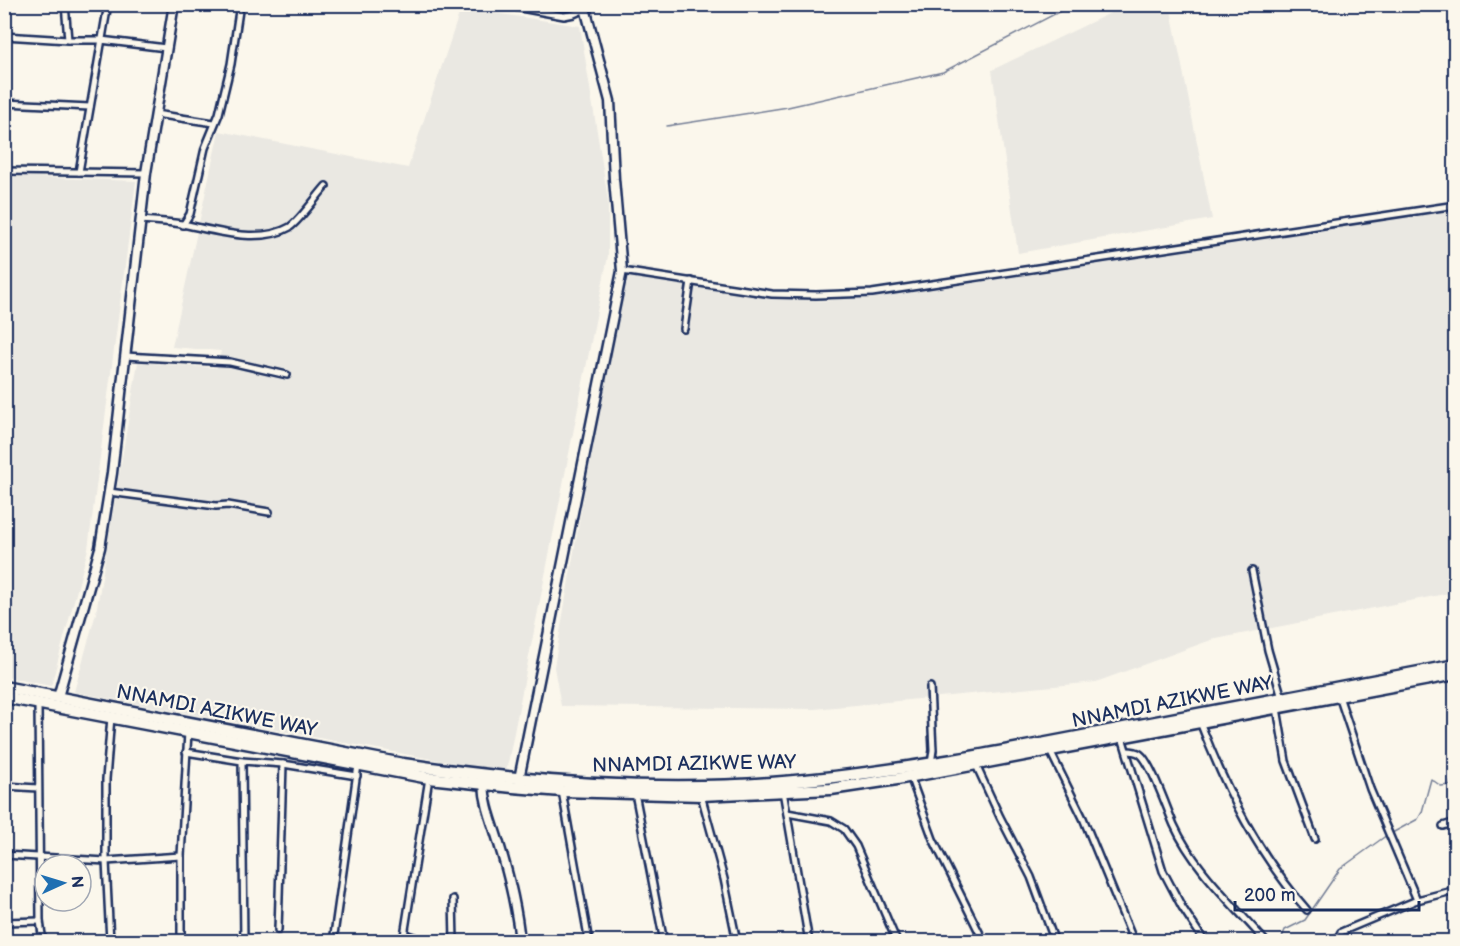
<svg xmlns="http://www.w3.org/2000/svg" width="1460" height="946" viewBox="0 0 1460 946" font-family="'Balsamiq Sans',sans-serif">
<rect width="100%" height="100%" fill="#fbf7ec"/>
<filter id="ink" filterUnits="userSpaceOnUse"><feTurbulence type="fractalNoise" baseFrequency=".0167" numOctaves="2"/><feDisplacementMap in="SourceGraphic" scale="12" xChannelSelector="R" yChannelSelector="G"/><feConvolveMatrix kernelMatrix="1 2 1 2 8 2 1 2 1" color-interpolation-filters="sRGB"/></filter>
<g filter="url(#ink)">
<g fill="#eae8e2">
<path d="M1127 5H1170L1212 219 1018 253 992 70Z"/>
<path d="M461 8 580 26 608 200V256L506 773 74 692 96 613 138 362 217 368 221 351 172 347 219 131 408 168Z"/>
<path d="M5 176 136 181 88 549 51 686 5 677Z"/>
<path d="M1455 206V592L1211 640 1096 682 814 709 561 706 554 667 620 285 632 265 773 296 826 301 1217 240Z"/>
</g>
<g fill="none" stroke-linecap="round" stroke-linejoin="round">
<g stroke="#747e96" stroke-width="1.5">
<path d="M667 126 788 107 943 72 1074 4"/>
<path d="M1392 833 1418 819 1422 812 1431 779 1441 786 1450 785 1456 770"/>
<path d="M1280 942 1285 930 1305 920 1340 869 1387 835"/>
</g>
<defs>
<g id="street">
<path d="M65 4 68 40"/>
<path d="M499 4 564 16 574 14 585 9"/>
<path d="M4 36 68 40H101L166 48"/>
<path d="M4 103 90 107"/>
<path d="M155 114 214 123"/>
<path d="M4 171 146 173"/>
<path d="M79 172 108 4"/>
<path d="M140 220C154 221 168 222 182 224 213 230 259 245 290 227 300 220 317 196 326 186"/>
<path d="M183 225 190 214 205 148 219 114 231 64 240 4"/>
<path d="M622 271 772 294 816 295 872 293 1456 205"/>
<path d="M684 329 691 281"/>
<path d="M125 356 230 362 287 375"/>
<path d="M109 492 216 506 228 505 269 512"/>
<path d="M1252 571 1268 650 1282 698"/>
<path d="M930 687 933 750 931 764"/>
<path d="M1339 696 1370 789 1417 900"/>
<path d="M38 703 40 921 43 942"/>
<path d="M1277 708 1286 761 1315 839"/>
<path d="M1200 722C1227 792 1257 853 1307 910"/>
<path d="M1122 737 1163 871 1182 907 1205 942"/>
<path d="M1050 751 1083 818 1134 942"/>
<path d="M1127 751C1131 751 1136 751 1140 754 1151 762 1167 809 1174 825 1194 869 1234 905 1266 942"/>
<path d="M186 752 242 761 244 942"/>
<path d="M242 761 283 764 357 776"/>
<path d="M976 765 1000 817 1031 877 1055 942"/>
<path d="M910 776 933 839 984 942"/>
<path d="M4 786 38 788"/>
<path d="M562 791 589 942"/>
<path d="M783 791 809 942"/>
<path d="M635 793 664 942"/>
<path d="M701 795 724 879 737 942"/>
<path d="M787 813 831 821 844 829 856 846 897 942"/>
<path d="M1443 826 1456 822"/>
<path d="M4 855 106 861 181 856"/>
<path d="M453 899 454 942"/>
<path d="M4 922 40 921"/>
<path d="M278 930 283 764"/>
<path d="M405 934 428 942"/>
<path d="M110 942 106 861V779L111 717"/>
<path d="M181 942V856L188 732"/>
<path d="M333 942 358 765"/>
<path d="M403 942 429 778"/>
<path d="M1341 942 1339 936 1341 932 1417 900 1456 890"/>
</g>
<g id="secondary">
<path d="M58 697 100 548 112 473 146 173 174 4"/>
<path d="M519 779 622 271 614 179 610 101 584 4"/>
<path d="M484 784C485 806 493 823 499 844 509 876 517 909 520 942"/>
</g>
<g id="highway">
<path d="M4 687 403 764C524 782 648 792 771 783 890 774 1007 751 1124 728 1235 707 1345 686 1456 665"/>
<path d="M4 697 429 778 513 787 562 791 701 795 831 789 897 779 1456 674"/>
</g>
</defs>
<use href="#street" stroke="#1b2f5e" stroke-width="10"/>
<use href="#secondary" stroke="#1b2f5e" stroke-width="13"/>
<use href="#highway" stroke="#1b2f5e" stroke-width="15"/>
<use href="#street" stroke="#fbf7ec" stroke-width="5"/>
<use href="#secondary" stroke="#fbf7ec" stroke-width="8"/>
<use href="#highway" stroke="#fbf7ec" stroke-width="10"/>
</g>
</g>
<g text-anchor="middle" stroke-width="4.5" stroke-linejoin="round" paint-order="stroke">
<g font-size="20" fill="#1b2f5e" stroke="#fbf7ec">
<text transform="translate(1172 701) rotate(-11)" y="7">NNAMDI AZIKWE WAY</text>
<text transform="translate(217 710) rotate(11)" y="7">NNAMDI AZIKWE WAY</text>
<text transform="translate(694 763) rotate(-1)" y="7">NNAMDI AZIKWE WAY</text>
</g>
</g>
<rect width="1460" height="946" fill="none" stroke="#fbf7ec" stroke-width="24"/>
<rect x="12" y="12" width="1436" height="922" fill="none" stroke="#1b2f5e" stroke-width="2" filter="url(#ink)"/>
<g transform="translate(63 883) rotate(86)"><circle r="28" fill="#fbf7ec" stroke="#a1a7b3" stroke-width="1.5"/>
<path d="M0-4.5L10 22L0 15L-10 22Z" fill="#1f6fb2"/>
<text y="-9" font-size="16" font-weight="bold" text-anchor="middle" fill="#1b2f5e">N</text>
</g>
<path d="M1235 901v9h184v-9" fill="none" stroke="#1b2f5e" stroke-width="3"/>
<text x="1244" y="901" font-size="18" fill="#1b2f5e" stroke="#fbf7ec" stroke-width="4.5" paint-order="stroke">200 m</text>
</svg>
